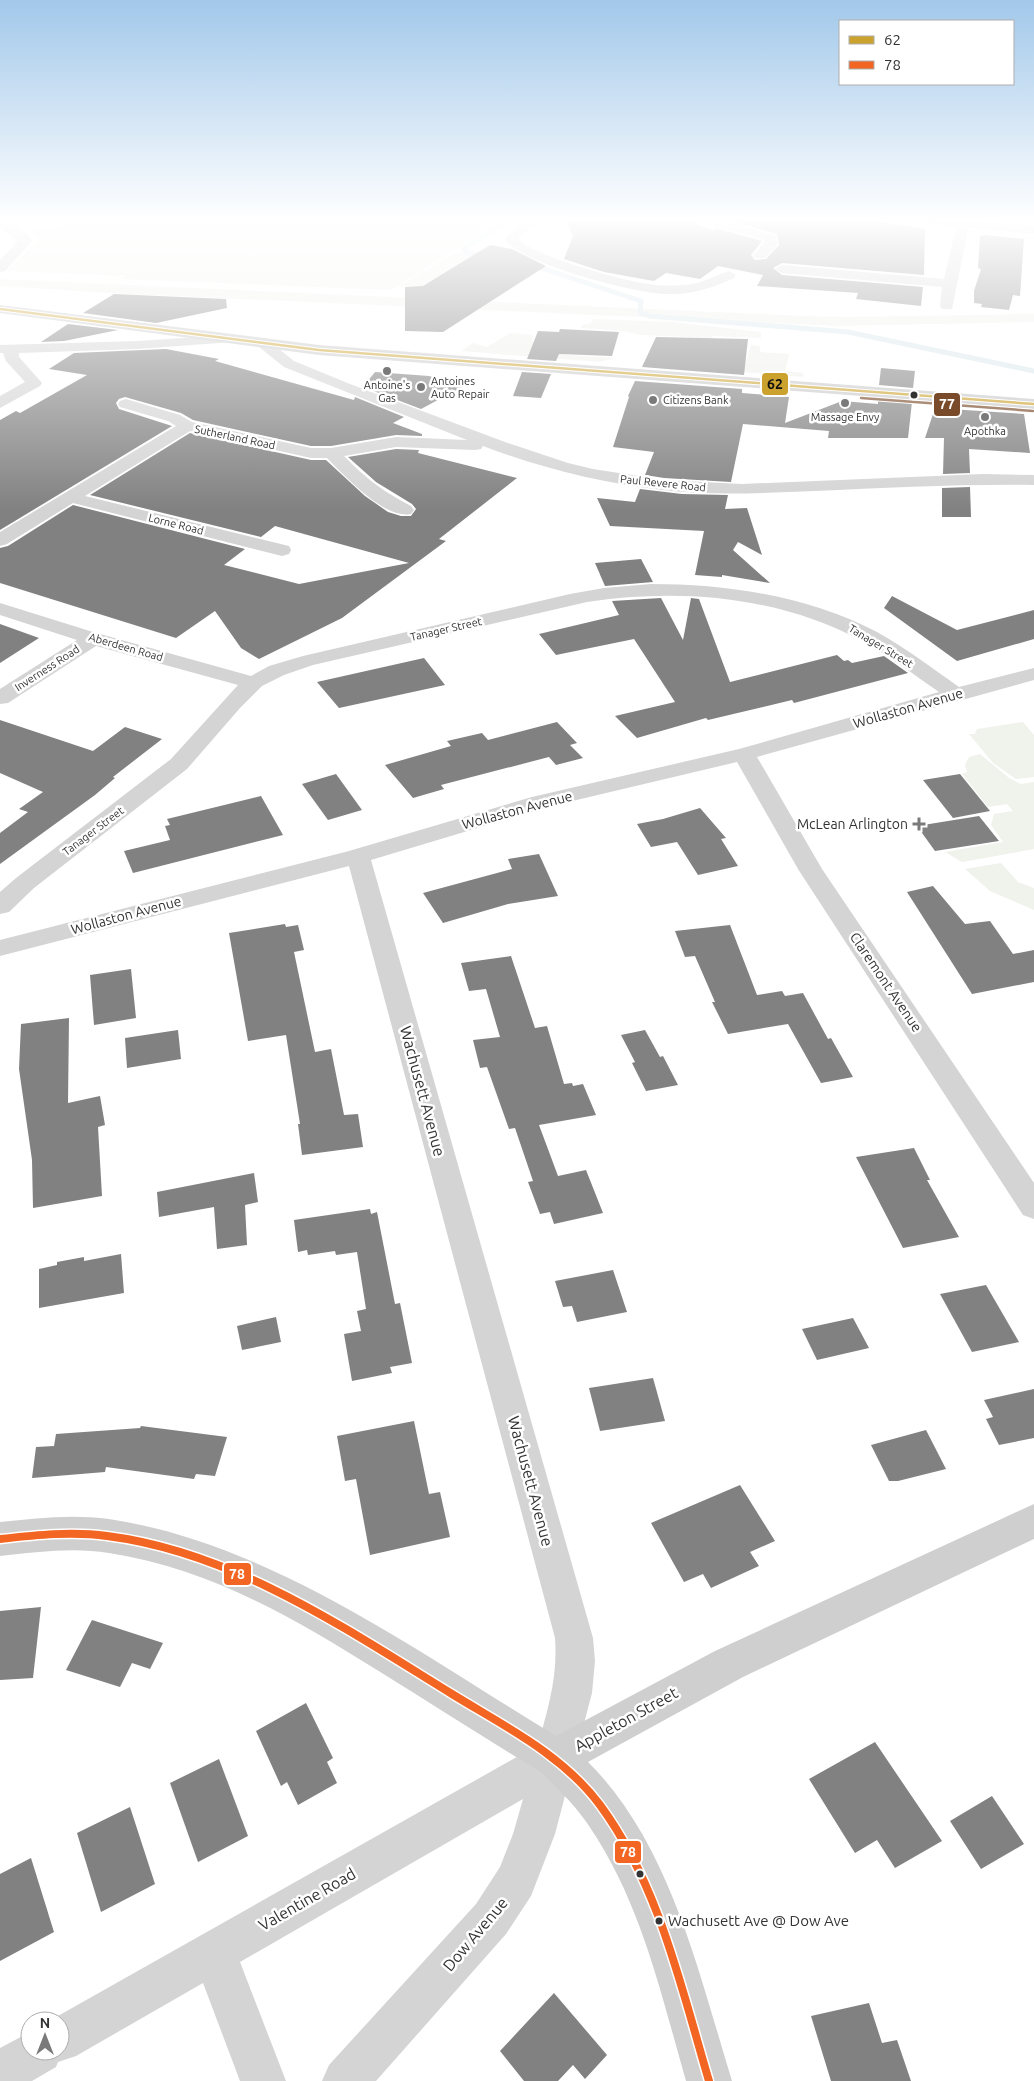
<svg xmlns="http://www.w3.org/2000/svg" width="1034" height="2081" viewBox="0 0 1034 2081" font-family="Ubuntu,sans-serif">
<rect width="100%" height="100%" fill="#fff"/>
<g fill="#f0f2ec">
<path d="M84 219H503L391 290 121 279 125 276 7 271 40 239 30 231Z"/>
<path d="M456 252 502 260 451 287 399 286Z"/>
<path d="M0 279 803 316 848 317 1034 314V322L837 326 110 293 0 286Z"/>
<path d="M594 319 673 322 761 332V338L712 336V338L642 335 623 331 581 328 583 324H589Z"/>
<path d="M510 333 532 335V341L564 355 615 358 600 362 461 351 473 343 487 347Z"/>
<path d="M751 345 760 346V352L789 354 785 371 803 373V377L704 369 744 368Z"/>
<path d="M1023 722 1034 735V777L1016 779 993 763 969 734H975L977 729Z"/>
<path d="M980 754 1009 778 1021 784 1034 782V849L962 862 945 852 1003 842 991 825 994 814 1013 811 1007 804 988 807 962 774 967 772 965 765 969 757Z"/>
<path d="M1001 863 1018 882 1034 888V910L990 891 965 869Z"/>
</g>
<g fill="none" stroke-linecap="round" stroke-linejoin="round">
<g stroke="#dae7ec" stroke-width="5">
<path d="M110 219 179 225 248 219"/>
<path d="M488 256 467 253 464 248 510 219"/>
<path d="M532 265 641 301 640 313 649 316 848 332 1034 371"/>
</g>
</g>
<g fill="#818181">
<path d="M565 218H682L715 231V228L762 241 751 255 755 260 766 259 779 245 777 234 721 218H857L925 229 924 275 782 263 773 268 782 275 923 287 921 306 856 299 858 293 757 286 763 275 718 266 700 279 666 273 654 281 604 272 564 259 573 236Z"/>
<path d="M985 235 1024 239 1020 296 1013 295 1009 310 981 307 982 304 974 303V291L981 269 978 268 980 236Z"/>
<path d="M490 245 512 249 546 266 443 332 405 331V287L423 286Z"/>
<path d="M114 294 226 299 227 308 156 323 83 313Z"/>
<path d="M68 324 118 330 64 341 41 342Z"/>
<path d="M560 329 619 332 612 356 559 354 556 361 527 359 538 331 559 332Z"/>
<path d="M656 337 748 339 744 375 642 367Z"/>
<path d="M166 349 219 359 215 361 354 400 355 397 404 417 393 423 422 434V436L396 435 331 446H311L193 420 181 413 125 397 119 399 116 403 119 409 172 426 0 530V420L16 411 20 413 87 375 49 369 74 353Z"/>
<path d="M881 368 915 371 913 388 879 385Z"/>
<path d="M375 372 429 376 464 386 421 409 363 387Z"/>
<path d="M522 372 551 374 541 398 513 396Z"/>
<path d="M635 381 742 389V393L789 397 785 423 842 401 878 404V399L912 402 908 438H828L829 431 743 424 731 482 664 478 645 475 654 452 613 447 629 397 628 396Z"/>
<path d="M935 408 1024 414 1030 453 969 449 970 473 943 474 944 438H925Z"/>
<path d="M190 433 311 460H326L365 496 388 512 401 516H411L416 509 412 504 376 482 348 457 396 449 419 450 418 453 517 478 439 539 446 541 342 618 259 659 241 648 215 611 176 638 0 583V548L8 546 73 505 245 549 224 565 299 584 409 563 275 526 261 537 90 495Z"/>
<path d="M970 487 971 517H942V488Z"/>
<path d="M640 489 682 494 728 495 725 509 747 508 762 555 738 542 733 550 770 583 722 575V577L695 575 704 531 610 526 597 498 635 502Z"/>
<path d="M641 559 653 582 605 586 595 563Z"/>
<path d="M892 596 957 630 1034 610V639L957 661 884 608Z"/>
<path d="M661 598 683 640 691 598 699 599 730 682 837 655 844 661 848 660 852 663 884 656 908 673 794 703 792 700 708 720 706 718 637 738 615 716 675 702 634 639 556 655 539 634 619 615 612 601Z"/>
<path d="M0 624 39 638 0 663Z"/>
<path d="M424 658 445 685 339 708 317 682Z"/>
<path d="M0 720 93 751 125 727 162 739 113 777 115 778 95 795 0 864V833L28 812 19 809 43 792 0 773Z"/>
<path d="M557 722 577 743 570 745 583 758 556 765 549 757 441 785 444 789 413 798 385 765 451 746 447 741 482 733 488 740Z"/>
<path d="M336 774 362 810 328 820 302 784Z"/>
<path d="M960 774 990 811 953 818 923 780Z"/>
<path d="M261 796 283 835 133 873 124 851 170 840 165 826 170 825 167 819Z"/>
<path d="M700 808 726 838 721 839 738 866 698 875 677 842 651 847 637 824 663 819Z"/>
<path d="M979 816 999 841 935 851 917 826Z"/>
<path d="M539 854 558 896 508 904 443 923 423 893 512 869 508 859Z"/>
<path d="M933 886 965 924 990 921 1013 954 1034 950V982L972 994 907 892Z"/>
<path d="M285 924 286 927 298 925 304 950 294 952 315 1052 331 1049 344 1115 358 1114 363 1147 302 1155 298 1124H300L286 1035 248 1041 229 933Z"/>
<path d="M730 925 757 995 782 991 785 996 803 993 828 1039 831 1038 853 1077 821 1083 788 1024 728 1034 712 1002H715L695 956 685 957 675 931Z"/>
<path d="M511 956 535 1028 547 1026 564 1084 572 1083 573 1086 583 1084 596 1115 539 1125 558 1176 586 1170 603 1213 554 1224 550 1212 540 1214 528 1182 533 1181 515 1128 509 1129 487 1067 480 1068 473 1040 500 1037 486 989 469 991 461 963Z"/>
<path d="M131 969 136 1018 94 1025 90 975Z"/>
<path d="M69 1018 68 1103 100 1096 105 1125 98 1127 102 1196 33 1208 32 1160 19 1069 21 1024Z"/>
<path d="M178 1030 181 1059 127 1068 125 1038Z"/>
<path d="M645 1030 660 1057 663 1056 678 1085 646 1091 632 1063 635 1062 621 1035Z"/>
<path d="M914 1148 930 1180H927L959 1237 903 1248 856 1157Z"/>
<path d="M254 1173 258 1202 245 1205 247 1245 217 1249 214 1207 159 1217 157 1192Z"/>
<path d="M370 1209 371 1214 377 1212 395 1304 400 1303 412 1363 390 1367 392 1373 352 1381 344 1334 361 1331 357 1311 366 1309 357 1252 336 1255 335 1251 308 1255 307 1250 298 1252 294 1220Z"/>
<path d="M121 1254 124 1293 39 1308V1269L57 1265V1262L84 1257V1261Z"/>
<path d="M613 1270 627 1312 577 1322 572 1306 563 1307 555 1281Z"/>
<path d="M986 1285 1019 1342 972 1352 940 1294Z"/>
<path d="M276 1317 281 1342 242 1350 237 1326Z"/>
<path d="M853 1318 869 1348 817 1360 802 1329Z"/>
<path d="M653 1378 665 1421 600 1431 589 1388Z"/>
<path d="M1034 1389V1438L999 1445 986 1419 993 1417 984 1400Z"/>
<path d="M414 1421 429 1494 440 1492 450 1537 370 1555 356 1479 345 1481 337 1436Z"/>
<path d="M141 1426 227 1437 215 1476 196 1474 194 1479 106 1467 105 1472 32 1478 36 1447 54 1446 56 1434 140 1428Z"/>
<path d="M926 1430 946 1469 898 1481H889L871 1445Z"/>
<path d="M740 1485 775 1541 750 1552 759 1566 711 1588 703 1574 684 1582 651 1523Z"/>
<path d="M41 1607 33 1678 0 1680V1611Z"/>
<path d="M92 1620 163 1643 150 1669 132 1663 120 1687 66 1670Z"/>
<path d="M306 1703 333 1758 327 1762 337 1783 298 1805 287 1782 281 1786 256 1731Z"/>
<path d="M875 1742 942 1841 895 1868 877 1840 855 1853 809 1779Z"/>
<path d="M219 1759 248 1836 198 1862 170 1783Z"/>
<path d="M992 1796 1024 1844 981 1869 950 1821Z"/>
<path d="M130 1807 155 1884 101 1912 77 1833Z"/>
<path d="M31 1858 54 1932 0 1961V1874Z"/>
<path d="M554 1993 607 2055 585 2079 573 2065 558 2081H524L500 2051Z"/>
<path d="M869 2003 882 2043 897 2040 911 2081H831L811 2016Z"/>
</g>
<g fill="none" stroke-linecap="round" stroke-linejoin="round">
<g fill="#d4d4d4" fill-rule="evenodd">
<path d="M0 219H4L28 234 32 241 5 271 0 272V260L18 241 0 228Z"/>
<path d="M528 219H541L518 238C529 255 621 280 643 283 657 286 671 286 686 285 702 284 714 275 729 271L736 275 734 278C712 288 691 295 667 294 636 294 523 264 505 240L506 237Z"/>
<path d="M698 219H716L775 235 778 244 765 258H755L753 255 764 243V240L700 222Z"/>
<path d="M963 220 969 224 952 309H942L940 306 942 287 782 273 775 269 782 265 944 279 957 224Z"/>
<path d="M227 335 232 336 234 339 232 342 138 349 19 353V357L42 383 40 386 0 408V396L25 382 6 361 3 353H0V345L138 341Z"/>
<path d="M264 340 269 341 294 361 350 384 505 442 568 463 593 469 664 480 742 484 983 474 1034 475V485C961 484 887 488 814 491 764 493 713 496 663 490 601 483 541 468 483 446L481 449 475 450 396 447 344 456C368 480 381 490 411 506L414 510 411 514C385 520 344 475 327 458H311L190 431 85 496 289 546 291 550 289 554 282 556 73 503 7 544 0 546V532L176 426 168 421 120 407 118 404 120 401 126 399 180 415 192 422 311 448H331L396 437 467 440 284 367 259 347 257 344 259 341Z"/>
<path d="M651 584C728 584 808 596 877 632 906 648 932 668 959 687L1034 668V680L757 757 822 869 1034 1183V1219L1023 1215 798 869 737 762 547 807 371 860 593 1638 595 1661 592 1693 555 1834 531 1896 506 1934 376 2081H322L329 2065 476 1904 500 1867 513 1834 523 1799 240 1962 286 2081H240L203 1983 76 2056 58 2062 56 2067 32 2081H0V2048L30 2032V2051H60V2021H49L538 1745C548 1708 558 1677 555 1638L349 866 0 956V940L349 851 532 797 739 749 939 692C913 674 888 655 860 640 777 596 679 588 587 602L313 665 284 675 262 686 240 708 187 769 34 888 9 912 0 914V892L16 878 171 759 238 685 96 646 8 703 0 704V689L77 640 0 615V603L93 632 251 676 269 666 303 656 570 594 604 588Z"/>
</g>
<g fill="#cfcfcf" fill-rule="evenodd">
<path d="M916 219H956L1034 226V234L922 223Z"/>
<path d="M1034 1504V1539L743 1677 588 1762C670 1843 699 1974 732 2081H686C661 1994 641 1902 589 1826 576 1806 558 1789 541 1772 486 1739 432 1704 377 1670 294 1618 208 1568 109 1553 73 1547 36 1552 0 1556V1522C36 1518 73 1514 109 1519 270 1543 419 1653 556 1736L715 1651Z"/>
</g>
<path fill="#c9c9c9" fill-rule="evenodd" d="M0 305 319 345 1034 399V409L319 355 0 313Z"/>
<defs>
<path id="bus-1" d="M0 309 319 350 1034 404"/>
<path id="bus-2" d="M0 1539C36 1535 72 1531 107 1536 234 1552 346 1629 452 1694 504 1726 562 1754 600 1805 659 1885 681 1987 709 2081"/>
<path id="bus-3" d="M861 398 1033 411"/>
</defs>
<use href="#bus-1" stroke="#fff" stroke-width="4.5"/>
<use href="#bus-2" stroke="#fff" stroke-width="11"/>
<use href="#bus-3" stroke="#fff" stroke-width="4.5"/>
<use href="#bus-1" stroke="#cca22e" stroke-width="2.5"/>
<use href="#bus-2" stroke="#f26522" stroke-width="8"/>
<use href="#bus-3" stroke="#7a4b2a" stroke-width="2.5"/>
</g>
<linearGradient id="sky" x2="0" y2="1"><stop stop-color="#a2c8ea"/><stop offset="0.43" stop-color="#fff"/><stop offset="1" stop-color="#fff" stop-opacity="0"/></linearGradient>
<rect width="1034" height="510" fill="url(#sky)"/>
<g fill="#7a7a7a" stroke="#fff" stroke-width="2">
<circle cx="387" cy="371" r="5"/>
<circle cx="421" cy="387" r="5"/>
<circle cx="653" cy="400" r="5"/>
<circle cx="845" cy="403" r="5"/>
<circle cx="985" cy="417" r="5"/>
<path d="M916.5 816.5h5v5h5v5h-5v5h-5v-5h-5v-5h5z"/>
</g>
<g fill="#333" stroke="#fff" stroke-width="2">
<circle cx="914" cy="395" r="4.5"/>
<circle cx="640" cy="1874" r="4.5"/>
<circle cx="659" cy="1921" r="4.5"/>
</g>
<g text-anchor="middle" stroke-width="5" stroke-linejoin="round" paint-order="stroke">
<g font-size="11" fill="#333" stroke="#fff">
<text x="431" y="385" text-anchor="start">Antoines<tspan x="431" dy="13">Auto Repair</tspan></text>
<text x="387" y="389">Antoine's<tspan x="387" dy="13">Gas</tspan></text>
<text x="663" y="404" text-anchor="start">Citizens Bank</text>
<text x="845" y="421">Massage Envy</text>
<text x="985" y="435">Apothka</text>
</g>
<g font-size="11" fill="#333" stroke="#fff">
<text transform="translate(235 437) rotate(12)" y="4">Sutherland Road</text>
<text transform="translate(663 483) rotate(6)" y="4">Paul Revere Road</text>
<text transform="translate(176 524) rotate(14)" y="4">Lorne Road</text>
<text transform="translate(446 629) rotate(-13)" y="4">Tanager Street</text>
<text transform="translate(881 646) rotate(31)" y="4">Tanager Street</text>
<text transform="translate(126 647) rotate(16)" y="4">Aberdeen Road</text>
<text transform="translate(47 668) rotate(-33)" y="4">Inverness Road</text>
<text transform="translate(93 831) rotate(-37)" y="4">Tanager Street</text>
</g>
<g font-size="14" fill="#333" stroke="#fff">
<text transform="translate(908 708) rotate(-16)" y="5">Wollaston Avenue</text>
<text transform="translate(517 810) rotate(-15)" y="5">Wollaston Avenue</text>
<text transform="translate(126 915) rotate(-15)" y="5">Wollaston Avenue</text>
<text transform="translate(886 982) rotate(56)" y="5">Claremont Avenue</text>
</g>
<g font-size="14" fill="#333" stroke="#fff" text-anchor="end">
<text x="908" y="829">McLean Arlington</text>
</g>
<g font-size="15" fill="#333" stroke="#fff" text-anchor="start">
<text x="668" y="1926">Wachusett Ave @ Dow Ave</text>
</g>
<g font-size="16" fill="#333" stroke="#fff">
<text transform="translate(423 1091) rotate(75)" y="6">Wachusett Avenue</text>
<text transform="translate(531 1481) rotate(75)" y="6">Wachusett Avenue</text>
<text transform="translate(626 1719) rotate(-29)" y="6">Appleton Street</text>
<text transform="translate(307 1899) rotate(-30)" y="6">Valentine Road</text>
<text transform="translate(475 1934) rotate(-50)" y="6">Dow Avenue</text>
</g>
</g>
<g stroke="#fff" stroke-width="2">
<rect x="761" y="372" width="28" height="24" rx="5" fill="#cca22e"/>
<rect x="933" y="392" width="28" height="25" rx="5" fill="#7a4b2a"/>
<rect x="223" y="1562" width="29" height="24" rx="5" fill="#f26522"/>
<rect x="614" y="1840" width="28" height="24" rx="5" fill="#f26522"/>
</g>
<g font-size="14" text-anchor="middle" font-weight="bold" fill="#fff">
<text x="947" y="409">77</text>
<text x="237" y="1579">78</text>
<text x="628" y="1857">78</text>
</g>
<g font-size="14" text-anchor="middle" font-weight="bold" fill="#111">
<text x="775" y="389">62</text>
</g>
<rect x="839" y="20" width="175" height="65" fill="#ffffff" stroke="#adadad"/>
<rect x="849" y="36" width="25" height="8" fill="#cca22e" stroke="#adadad"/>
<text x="884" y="45" font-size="15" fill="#333333">62</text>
<rect x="849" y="61" width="25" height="8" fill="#f26522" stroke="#adadad"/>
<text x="884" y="70" font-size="15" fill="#333333">78</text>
<g transform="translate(45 2036)"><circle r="24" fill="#ffffff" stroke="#adadad"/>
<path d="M0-4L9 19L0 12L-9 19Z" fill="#7a7a7a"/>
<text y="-8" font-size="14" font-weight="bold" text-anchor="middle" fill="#333333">N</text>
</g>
</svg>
